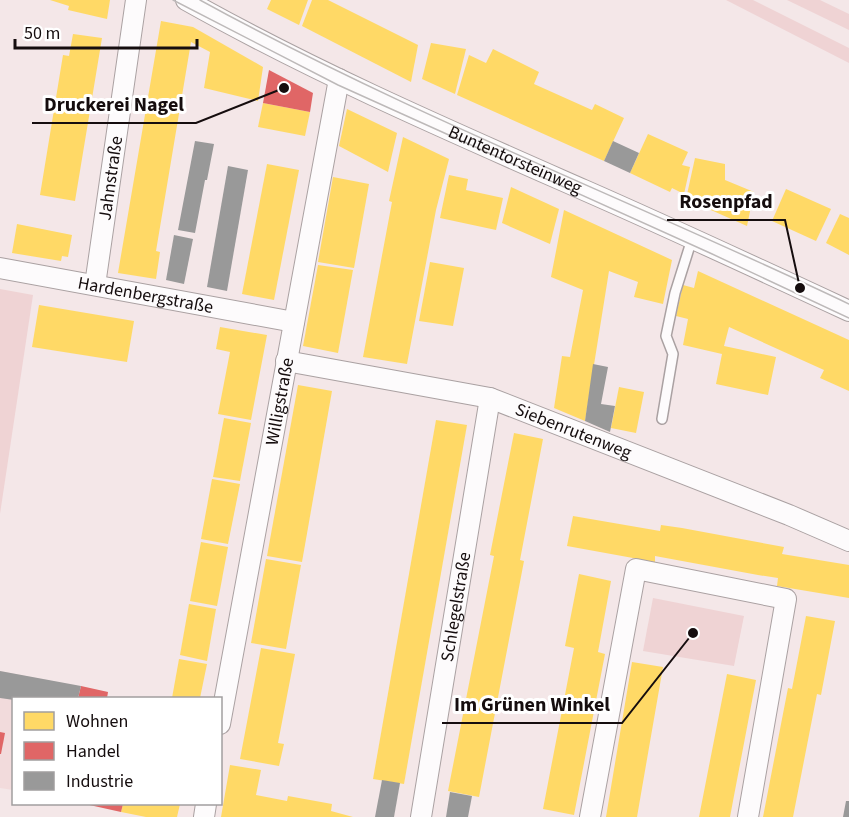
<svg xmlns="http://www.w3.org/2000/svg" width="849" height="817" viewBox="0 0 849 817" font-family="'Source Sans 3',sans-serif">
<rect width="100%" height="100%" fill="#f4e7e8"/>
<path fill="#f2dbdc" d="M0 671 108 692 107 698H14L13 790 0 788Z"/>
<g fill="#efd3d4">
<path d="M726 0H753L849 48V63Z"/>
<path d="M787 0H820L849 14V30Z"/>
<path d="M0 289 33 295 0 514Z"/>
<path d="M653 598 744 616 734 666 643 651Z"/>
</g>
<g fill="#ffd966">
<path d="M50 0H110L107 19 68 10 69 6Z"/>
<path d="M271 0H308L299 25 267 9Z"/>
<path d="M312 0H328L418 45 411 82 302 26Z"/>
<path d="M161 21 193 27 263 67 258 101 204 88 210 52 191 42 156 251 160 252 156 279 118 273Z"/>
<path d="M73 34 102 38 75 201 40 195 63 55 69 56Z"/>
<path d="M431 43 466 49 455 94 422 79Z"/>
<path d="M493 49 539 72 534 84 592 110 595 104 624 118 604 161 457 95 469 55 486 63Z"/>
<path d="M263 103 310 112 305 136 258 127Z"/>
<path d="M347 109 397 133 388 172 339 146Z"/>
<path d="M648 134 688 152 682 165 690 167 684 194 672 188 670 192 630 173Z"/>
<path d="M403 137 449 159 436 210 407 364 363 357 392 202 389 201Z"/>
<path d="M695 158 725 164V180L754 192 747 226 686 199Z"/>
<path d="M267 164 299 170 274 300 242 294Z"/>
<path d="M449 175 468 179 466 190 503 198 496 230 440 218Z"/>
<path d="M333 177 369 184 354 268 318 262Z"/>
<path d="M511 187 559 209 550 244 502 223Z"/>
<path d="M786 189 831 209 816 241 772 221Z"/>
<path d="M564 210 672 260 663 304 634 297 638 282 609 271 585 421 554 408 562 356 570 357 583 290 551 277Z"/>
<path d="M840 214 849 218V255L826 243Z"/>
<path d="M17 224 72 235 68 257 62 256 61 261 12 253Z"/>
<path d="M430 262 464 268 453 326 419 321Z"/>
<path d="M318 265 353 270 338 353 303 346Z"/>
<path d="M698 271 849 340V391L820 378 824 370 729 327 724 346 776 357 768 395 716 384 722 354 683 345 688 319 676 316 683 285 694 288Z"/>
<path d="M39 305 134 321 127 362 32 347Z"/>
<path d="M220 327 267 335 251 420 218 414 230 352 216 349Z"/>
<path d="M298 385 332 391 302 562 267 556Z"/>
<path d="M619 387 644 392 636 433 611 428Z"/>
<path d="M224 418 251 423 240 481 213 477Z"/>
<path d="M436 420 467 425 404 784 373 779Z"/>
<path d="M514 433 543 439 520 560 524 561 479 797 448 791 494 556 490 555Z"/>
<path d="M212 479 240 484 228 544 201 539Z"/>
<path d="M573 516 660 531 661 525 682 528 784 547 782 554 849 565V598L777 586 778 578 758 575 655 556V562L567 546Z"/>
<path d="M201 542 228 547 217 606 190 601Z"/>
<path d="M266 559 301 565 286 649 251 643Z"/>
<path d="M579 574 611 581 598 652 605 654 574 815 543 809 574 648 565 646Z"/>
<path d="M189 604 216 609 207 661 180 655Z"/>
<path d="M806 616 835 621 821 695 817 694 793 817H763L788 688 792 689Z"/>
<path d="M261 648 295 654 278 743 284 744 279 766 240 759Z"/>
<path d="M179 659 207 664 200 698H172Z"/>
<path d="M632 662 663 667 642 788 637 817H606Z"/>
<path d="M727 674 756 680 733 801 730 817H699Z"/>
<path d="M230 765 261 770 256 795 287 801 288 796 332 804 331 811 353 817H221Z"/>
<path d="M123 804H180L177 817H146L121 812Z"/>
</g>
<g fill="#e06666">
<path d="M269 70 313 93 310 112 263 103Z"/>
<path d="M81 686 108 692 107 698H78Z"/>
<path d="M0 732 5 733 1 754H0Z"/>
<path d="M85 804H123L121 812Z"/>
</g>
<g fill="#999">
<path d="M195 141 214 144 207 180H205L195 233 178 230Z"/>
<path d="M613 141 639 153 630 173 604 161Z"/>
<path d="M228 166 248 170 227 291 207 287Z"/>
<path d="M174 235 193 239 184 284 166 280Z"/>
<path d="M593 364 608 367 601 404 615 406 610 432 585 421Z"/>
<path d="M0 671 81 686 78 698H14V700L0 698Z"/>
<path d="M382 780 400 783 394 817H375Z"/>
<path d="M450 792 472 796 468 817H446Z"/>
<path d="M846 801H849V817H843Z"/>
</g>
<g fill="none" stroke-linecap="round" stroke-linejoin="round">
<defs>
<path id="service" d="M662 419 673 354 666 336 675 293 692 239"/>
<g id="minor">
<path id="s1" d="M186 0C314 72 450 131 584 190 673 229 761 270 849 311"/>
<path id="s2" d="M0 268 294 322"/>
<path id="s3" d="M95 285 136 0"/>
<path id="s4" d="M286 361 490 398 789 515 849 541"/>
<path id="s5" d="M220 724 339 79"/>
<path d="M204 817 206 804"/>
<path id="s6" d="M421 817 490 398"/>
<path d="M590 817 636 569 786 599 748 817"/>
</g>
</defs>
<use href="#service" stroke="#aaa1a2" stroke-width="12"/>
<use href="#minor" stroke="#aaa1a2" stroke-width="22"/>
<use href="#service" stroke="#fdfbfc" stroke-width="9"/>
<use href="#minor" stroke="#fdfbfc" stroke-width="20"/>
<g stroke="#bdb9b9" stroke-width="1.5">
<path d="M173 0 338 85 710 253 849 318"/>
<path d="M200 0C409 115 633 201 849 304"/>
</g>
</g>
<g text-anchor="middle" stroke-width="6" stroke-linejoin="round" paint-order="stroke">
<g font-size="18" fill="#150d0e" stroke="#fff">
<text dy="6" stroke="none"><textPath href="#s1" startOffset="366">Buntentorsteinweg</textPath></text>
<text dy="6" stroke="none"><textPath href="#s3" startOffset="108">Jahnstraße</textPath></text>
<text dy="6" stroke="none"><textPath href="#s2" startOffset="148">Hardenbergstraße</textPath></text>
<text dy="6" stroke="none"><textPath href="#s5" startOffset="328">Willigstraße</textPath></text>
<text dy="6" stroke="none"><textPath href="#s4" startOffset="297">Siebenrutenweg</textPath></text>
<text dy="6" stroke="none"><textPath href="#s6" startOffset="213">Schlegelstraße</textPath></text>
</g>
</g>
<path fill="none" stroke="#150d0e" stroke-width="2" d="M284 88L196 123H32M800 288L785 220H667M693 633L622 723H442"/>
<g fill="#150d0e" stroke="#fff" stroke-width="2">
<circle cx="284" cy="88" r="6"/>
<circle cx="800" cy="288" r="6"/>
<circle cx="693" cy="633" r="6"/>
</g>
<g font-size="20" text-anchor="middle" font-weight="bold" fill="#150d0e" stroke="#fff" stroke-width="6" stroke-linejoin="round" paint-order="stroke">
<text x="114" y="111">Druckerei Nagel</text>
<text x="726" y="208">Rosenpfad</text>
<text x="532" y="711">Im Grünen Winkel</text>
</g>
<rect x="12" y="697" width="210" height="108" fill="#ffffff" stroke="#a19e9f" stroke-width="1.5"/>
<rect x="24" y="712" width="30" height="18" fill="#ffd966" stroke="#a19e9f" stroke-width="1.5"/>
<text x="66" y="727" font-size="18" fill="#150d0e">Wohnen</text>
<rect x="24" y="742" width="30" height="18" fill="#e06666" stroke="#a19e9f" stroke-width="1.5"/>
<text x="66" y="757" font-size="18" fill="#150d0e">Handel</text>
<rect x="24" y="772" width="30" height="18" fill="#999999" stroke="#a19e9f" stroke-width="1.5"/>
<text x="66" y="787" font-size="18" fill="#150d0e">Industrie</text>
<path d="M15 39v9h182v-9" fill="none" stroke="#150d0e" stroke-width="3"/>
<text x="24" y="39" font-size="18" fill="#150d0e" stroke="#ffffff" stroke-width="4.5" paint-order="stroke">50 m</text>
</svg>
